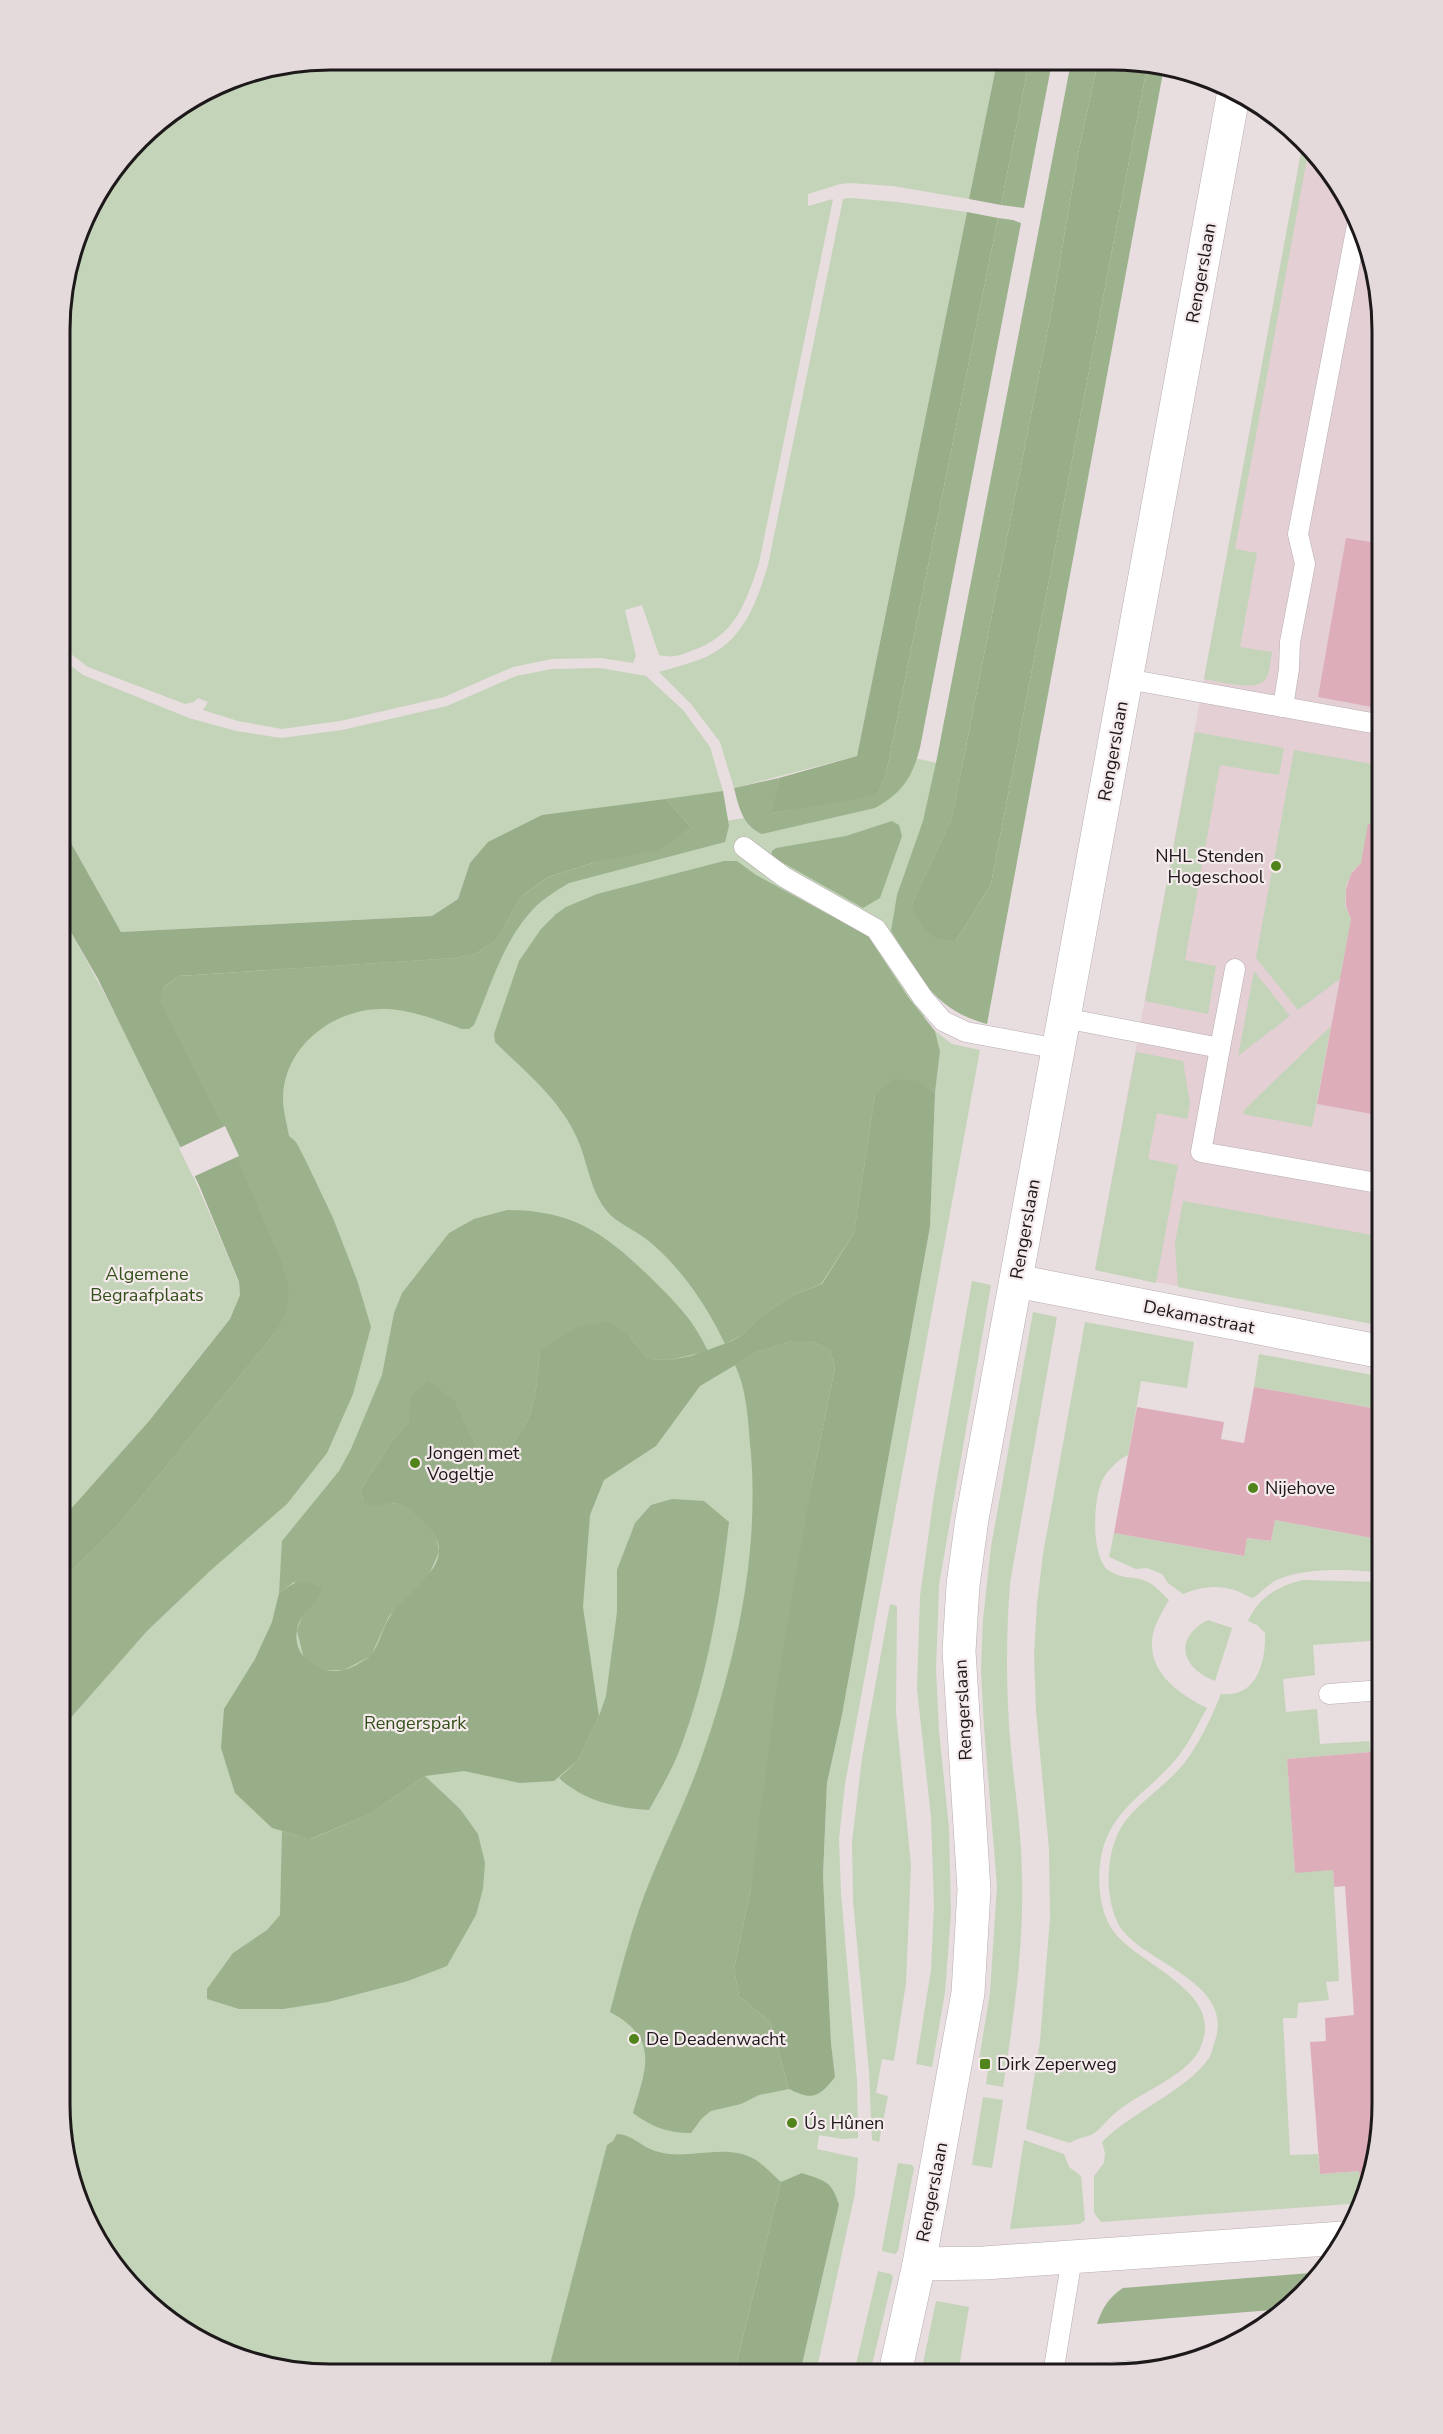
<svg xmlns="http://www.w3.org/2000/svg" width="1443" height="2434" viewBox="0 0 1443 2434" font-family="'Nunito Sans',sans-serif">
<rect width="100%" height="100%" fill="#e8dddf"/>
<path fill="#e3cfd4" d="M1303 142 1327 166 1363 228 1383 331V1326L1095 1270Z"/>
<g fill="#c3d4b9">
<path d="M331 60 997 62 969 199 893 186 850 183 840 184 808 194V206L833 199 759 563C745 605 735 636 691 651 679 656 672 658 659 655L642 605 625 610 636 656 633 663 601 658 552 659 513 667 444 697 340 721 282 729 238 721 203 710 208 702 198 698 194 702 185 704 88 667 62 647V296L88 211 152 127 228 80Z"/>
<path d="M1303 142 1309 148 1235 549 1257 553 1240 647 1272 652C1270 661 1270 674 1265 680 1256 692 1218 681 1204 679Z"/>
<path d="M850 198 898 202 967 212 857 756 734 788 720 742 691 704 659 672C675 667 693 663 708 656 745 638 757 601 768 565L843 199Z"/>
<path d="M62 659 83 675 189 718 236 731 281 738 342 730 447 706 516 676 552 669 600 668 646 676 683 710 710 747 723 791 470 863 458 899 432 916 121 932 62 827Z"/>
<path d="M1195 732 1284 748 1279 775 1220 765 1185 960 1216 966 1208 1014 1145 1001Z"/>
<path d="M1294 750 1383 766V827L1361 863 1353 870 1346 885 1345 906 1351 919 1340 979 1298 1010 1256 958Z"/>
<path d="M890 753 962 768 938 940 913 1080 893 1079 854 1233 834 1265 830 1351 835 1367 813 1476 750 1893 734 1968 739 1996 770 2022 789 2089 835 2077 831 2043 823 1876 827 1783 842 1715 930 1227 935 1093 940 1051 935 1031 952 1044 980 1050 845 1784 839 1839 841 1893 857 2080 858 2138 843 2139 819 2135 817 2149 858 2158 855 2193 816 2373H800L839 2205 781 2182 734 2373 296 2372 227 2353 166 2318 116 2268 80 2206 60 2103 61 1581 275 1333 159 1002 521 897 691 827 772 813 886 774Z"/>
<path d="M61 915C129 1033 187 1157 239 1283L240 1296 230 1319 149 1421 61 1520Z"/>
<path d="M1254 971 1290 1016 1238 1056 1254 972Z"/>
<path d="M1331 1026 1312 1127 1243 1114 1244 1110Z"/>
<path d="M1136 1052 1183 1061 1190 1104 1187 1119 1157 1113 1148 1159 1178 1165 1156 1283 1095 1270Z"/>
<path d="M1183 1201 1383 1237V1326L1178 1287 1175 1243Z"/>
<path d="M972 1281 991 1285 939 1585 936 1670 939 1731 949 1828 951 1913 945 1992 932 2067 916 2064 931 1970 934 1905 931 1817 917 1689 920 1596 934 1495Z"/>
<path d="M1033 1312 1057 1317 1010 1583C1007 1624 1006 1665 1008 1706 1010 1762 1021 1818 1022 1874 1024 1946 1014 2016 1003 2087L986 2084 989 2062 979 2060 990 1993 997 1886 984 1727 981 1670 983 1620 991 1547Z"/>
<path d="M1085 1322 1194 1342 1187 1388 1141 1381 1128 1455C1119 1459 1110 1468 1104 1477 1093 1494 1090 1555 1108 1570 1120 1579 1131 1576 1143 1580 1154 1583 1161 1593 1169 1600 1164 1609 1157 1620 1154 1630 1143 1669 1177 1693 1207 1708 1197 1725 1189 1744 1176 1759 1148 1793 1110 1809 1101 1857 1097 1880 1099 1913 1114 1932 1138 1964 1219 1990 1203 2040 1201 2046 1199 2052 1195 2057 1174 2082 1140 2092 1114 2114 1107 2120 1099 2131 1091 2135 1083 2138 1077 2138 1070 2143L1026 2129 1040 2041 1050 1918 1049 1849 1036 1711 1034 1654 1037 1604 1043 1554Z"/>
<path d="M1259 1354 1383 1377V1410L1254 1387Z"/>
<path d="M1275 1520 1383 1540V1573C1354 1569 1306 1567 1279 1579 1269 1583 1262 1592 1253 1598 1248 1597 1244 1594 1240 1592 1220 1584 1202 1586 1183 1594L1168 1583 1162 1574 1147 1568 1136 1569 1109 1557 1114 1533 1243 1556 1247 1538 1271 1541Z"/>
<path d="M1303 1580 1383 1582V1640L1313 1645 1315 1675 1283 1679 1286 1712 1317 1709 1320 1744 1369 1741 1370 1752 1287 1759 1295 1872 1333 1870 1339 1981 1326 1982 1329 2000 1298 2003 1297 2018H1283L1290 2155 1318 2154 1320 2174 1359 2171 1361 2188 1369 2187 1362 2203 1101 2222 1094 2213V2176L1104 2163 1105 2153 1102 2142C1134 2110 1185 2092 1209 2058 1212 2053 1213 2046 1215 2041 1235 1982 1145 1964 1120 1927 1111 1912 1107 1887 1109 1870 1110 1855 1114 1839 1122 1826 1135 1804 1171 1783 1188 1758 1202 1738 1212 1716 1221 1694 1257 1698 1266 1662 1265 1633L1257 1625 1248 1621C1259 1597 1278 1586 1303 1580Z"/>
<path d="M890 1604 897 1606 896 1713 911 1865 906 1983 894 2061 882 2059 876 2093 888 2096 879 2142 872 2140 869 2072 853 1900 852 1842 862 1758Z"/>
<path d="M1208 1620 1232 1628 1215 1681C1181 1668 1173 1638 1208 1620Z"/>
<path d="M983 2097 1003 2100 992 2168 972 2165Z"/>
<path d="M1024 2140 1064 2154 1069 2167 1081 2176 1085 2220 1080 2224 1010 2229Z"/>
<path d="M898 2163 912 2165 914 2168 898 2251 895 2254 882 2251V2249Z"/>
<path d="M878 2271 891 2274 893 2277 870 2373H854Z"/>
<path d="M936 2301 969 2307 958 2374 921 2373Z"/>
</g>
<g fill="#9cb28d">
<path d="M1029 62H1052L1024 208 1001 205Z"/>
<path d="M1071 62H1098L1078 154 1053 303 952 818 912 904 956 941 991 884 1148 62 1164 67 987 1024C932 1009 920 976 891 931L897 895 923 821 937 758Z"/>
<path d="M998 218 1013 220 1021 223 920 748C912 778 902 793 875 808L762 834C743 826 739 808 734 788L779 778 773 813 879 792 886 774Z"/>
<path d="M723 791 729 826 725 842 569 883C554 892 539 901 528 915 501 947 490 988 474 1025L469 1029H462C437 1020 412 1010 386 1009 335 1007 283 1046 283 1099 283 1111 287 1124 289 1136L296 1142 305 1159 333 1218 357 1280 371 1327 353 1394 327 1453 287 1504 211 1570 147 1631 60 1730 61 1581 121 1522 275 1333 220 1118 159 1002 164 987 179 976 455 958 475 954 496 940 521 897 548 877 596 862 691 827 666 799Z"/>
<path d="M892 821 899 825 902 836 880 898 863 908 771 856 772 851 776 848 846 836Z"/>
<path d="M724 861H737L756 875 868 936 908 997 935 1031 940 1051 935 1093 918 1081 875 1095 854 1233 821 1284 791 1296 760 1317 742 1335 725 1344C707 1306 682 1269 650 1242 636 1230 617 1224 606 1210 589 1188 588 1162 577 1138 559 1098 525 1072 495 1042L494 1034 519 961 541 929 556 914 566 907 597 894Z"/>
<path d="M507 1210C576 1210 608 1236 655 1282 679 1306 693 1320 708 1351L670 1360 648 1359 630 1337 540 1350C536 1394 535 1435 492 1459L479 1454 470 1439 409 1422 395 1437 361 1489 363 1501 404 1504 435 1530 439 1552 427 1579 389 1616 371 1656 344 1670H318L304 1659 297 1631 303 1612 315 1603 294 1582 279 1593 282 1541 339 1471 351 1449 382 1375 394 1313 402 1293 449 1233 474 1219Z"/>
<path d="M792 1341H813L830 1351 835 1367 813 1476 750 1893 734 1968 739 1996 770 2022 789 2089 759 2095 741 2104 711 2111 702 2118 691 2133C667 2133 652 2127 633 2113 646 2068 660 2039 610 2012 619 1977 628 1942 640 1907 658 1856 684 1808 702 1756 736 1660 759 1556 751 1454 748 1424 748 1393 735 1365L757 1352Z"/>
<path d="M672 1499 704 1501 729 1522C720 1600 708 1675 680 1749 672 1770 660 1790 649 1810 616 1808 584 1801 559 1778L578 1760 599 1716 606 1696 617 1612V1570L635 1523 651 1505Z"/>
<path d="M425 1776 460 1809 478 1834 485 1863 483 1889 476 1915 447 1966 408 1981 328 2002 283 2009H239L207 1999V1989L233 1953 267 1930 280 1915 282 1831 311 1839 368 1815Z"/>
<path d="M617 2134C631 2134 642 2147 655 2151 688 2162 725 2141 756 2160 765 2166 773 2175 781 2182L734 2373 548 2372 607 2145 613 2141Z"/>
<path d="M1323 2272 1286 2309 1097 2324C1102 2308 1109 2297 1123 2288Z"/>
</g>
<g fill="#98ae89">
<path d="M997 62H1029L1001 205 969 199Z"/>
<path d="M1098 62H1148L991 884 956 941C926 939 922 931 912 904L952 818 1053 303 1078 154Z"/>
<path d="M967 212 998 218 886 774 879 792 868 797 772 813 779 778 857 756Z"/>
<path d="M666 799 691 827 658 850 596 862 548 877 521 897 496 940 475 954 455 958 179 976 164 987 160 1002 220 1118 281 1261C292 1294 292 1302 275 1333L121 1522 61 1581V1520L149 1421 230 1319 240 1295 239 1282 199 1185 98 979 61 915 62 827 121 932 432 916 458 899 470 863 488 842 542 815Z"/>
<path d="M893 1079 919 1081 935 1093 930 1227 842 1715 827 1783 823 1876 831 2043 835 2077C819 2097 813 2101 789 2089L770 2022 739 1996 734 1968 750 1893 777 1685 813 1476 835 1367 830 1351 813 1341H792L757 1352 700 1386 656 1446 604 1480 590 1515 583 1607 599 1716 578 1760 554 1781 520 1783 464 1771 425 1776 368 1815 310 1839 272 1828 235 1793 221 1748 224 1709 255 1659 272 1622 279 1593C297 1580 302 1578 322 1588 320 1593 318 1600 314 1604 305 1613 300 1615 297 1630 292 1657 319 1675 343 1670 351 1669 361 1662 368 1658 378 1650 382 1629 389 1618 408 1586 469 1561 421 1519 403 1503 396 1499 373 1507L363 1501 361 1489 395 1437 409 1422 411 1396 428 1381 454 1400 479 1454 492 1459C535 1435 536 1394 540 1350L578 1327 607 1321 630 1337 648 1359 670 1360 691 1356 732 1341 742 1335 760 1317 791 1296 822 1284 854 1233 875 1095Z"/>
<path d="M802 2173C825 2181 832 2181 839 2205L800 2373H734L781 2182Z"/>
</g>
<path fill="#e8dddf" d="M225 1126 239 1156 193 1177 179 1148Z"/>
<g fill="#ddaeba">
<path d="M1346 538 1383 544V709L1318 697Z"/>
<path d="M1368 824 1383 827V1116L1317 1104 1351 919 1346 906V890L1351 874 1361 863Z"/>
<path d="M1254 1387 1383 1410V1540L1275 1520 1271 1541 1247 1538 1244 1556 1114 1533 1137 1407 1224 1422 1221 1439 1244 1443Z"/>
<path d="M1383 1751 1382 2121 1369 2188H1361L1359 2171 1320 2174 1310 2042 1326 2041 1325 2018 1354 2015 1345 1886 1334 1887 1333 1870 1295 1873 1287 1759Z"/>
</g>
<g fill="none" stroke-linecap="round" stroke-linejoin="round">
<defs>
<g id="service">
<path d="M1127 679 1383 725"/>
<path d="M1283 707 1289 669 1290 642 1305 564 1298 534 1358 220"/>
<path d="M744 847 784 877 876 929 923 998 943 1021 966 1032 1059 1049"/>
<path d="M1064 1018 1220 1048 1201 1152 1383 1184"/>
<path d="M1220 1048 1235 969"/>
<path d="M1329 1694 1383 1690"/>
<path d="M1053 2374 1072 2258"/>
<path d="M1087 2374 1129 2371"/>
</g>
<g id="minor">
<path d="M1016 1281 1383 1352"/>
<path d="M919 2264 984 2263 1343 2238"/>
</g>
<path id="tertiary" d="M895 2373 919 2264 968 1993 974 1890 959 1651 963 1585 972 1519 1234 91"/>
</defs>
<use href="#service" stroke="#b8adb0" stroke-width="21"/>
<use href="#minor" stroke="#b8adb0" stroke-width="34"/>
<use href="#tertiary" stroke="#b8adb0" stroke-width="34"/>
<use href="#service" stroke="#fff" stroke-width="20"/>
<use href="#minor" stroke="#fff" stroke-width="33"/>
<use href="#tertiary" stroke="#fff" stroke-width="33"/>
</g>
<g fill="#51851c" stroke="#f5eaec" stroke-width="2">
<circle cx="1276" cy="866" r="6"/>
<circle cx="415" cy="1463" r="6"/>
<circle cx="1253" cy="1488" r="6"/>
<circle cx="634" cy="2039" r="6"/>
<rect x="979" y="2058" width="12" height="12" rx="3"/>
<circle cx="792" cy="2123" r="6"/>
</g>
<g text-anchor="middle" stroke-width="4.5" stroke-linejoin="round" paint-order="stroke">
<g font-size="18" fill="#1d191a" stroke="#f5eaec">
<text transform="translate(1201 273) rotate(-80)" y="6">Rengerslaan</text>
<text transform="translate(1113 751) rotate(-80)" y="6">Rengerslaan</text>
<text transform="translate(1025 1229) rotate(-80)" y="6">Rengerslaan</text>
<text transform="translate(1199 1317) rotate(11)" y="6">Dekamastraat</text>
<text transform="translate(963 1710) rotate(-93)" y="6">Rengerslaan</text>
<text transform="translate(932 2192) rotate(-79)" y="6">Rengerslaan</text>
</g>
<g font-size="18" fill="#1d191a" stroke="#f5eaec" text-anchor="start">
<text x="1264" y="862" text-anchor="end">NHL Stenden<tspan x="1264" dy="21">Hogeschool</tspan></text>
<text x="427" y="1459">Jongen met<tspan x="427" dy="21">Vogeltje</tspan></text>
<text x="1265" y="1494">Nijehove</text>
<text x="646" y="2045">De Deadenwacht</text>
<text x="997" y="2070">Dirk Zeperweg</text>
<text x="804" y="2129">Ús Hûnen</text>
</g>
<g font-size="18" fill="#324f19" stroke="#f5eaec">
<text x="147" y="1280">Algemene<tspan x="147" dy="21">Begraafplaats</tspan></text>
<text x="415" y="1729">Rengerspark</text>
</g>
</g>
<path d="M0 0H1443V2434H0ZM330 70H1112A260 260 0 0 1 1372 330V2104A260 260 0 0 1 1112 2364H330A260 260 0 0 1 70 2104V330A260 260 0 0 1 330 70Z" fill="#e4d9db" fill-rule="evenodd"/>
<path fill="none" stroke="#1d191a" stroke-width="3" d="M330 70H1112A260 260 0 0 1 1372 330V2104A260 260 0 0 1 1112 2364H330A260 260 0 0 1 70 2104V330A260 260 0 0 1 330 70Z"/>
</svg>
